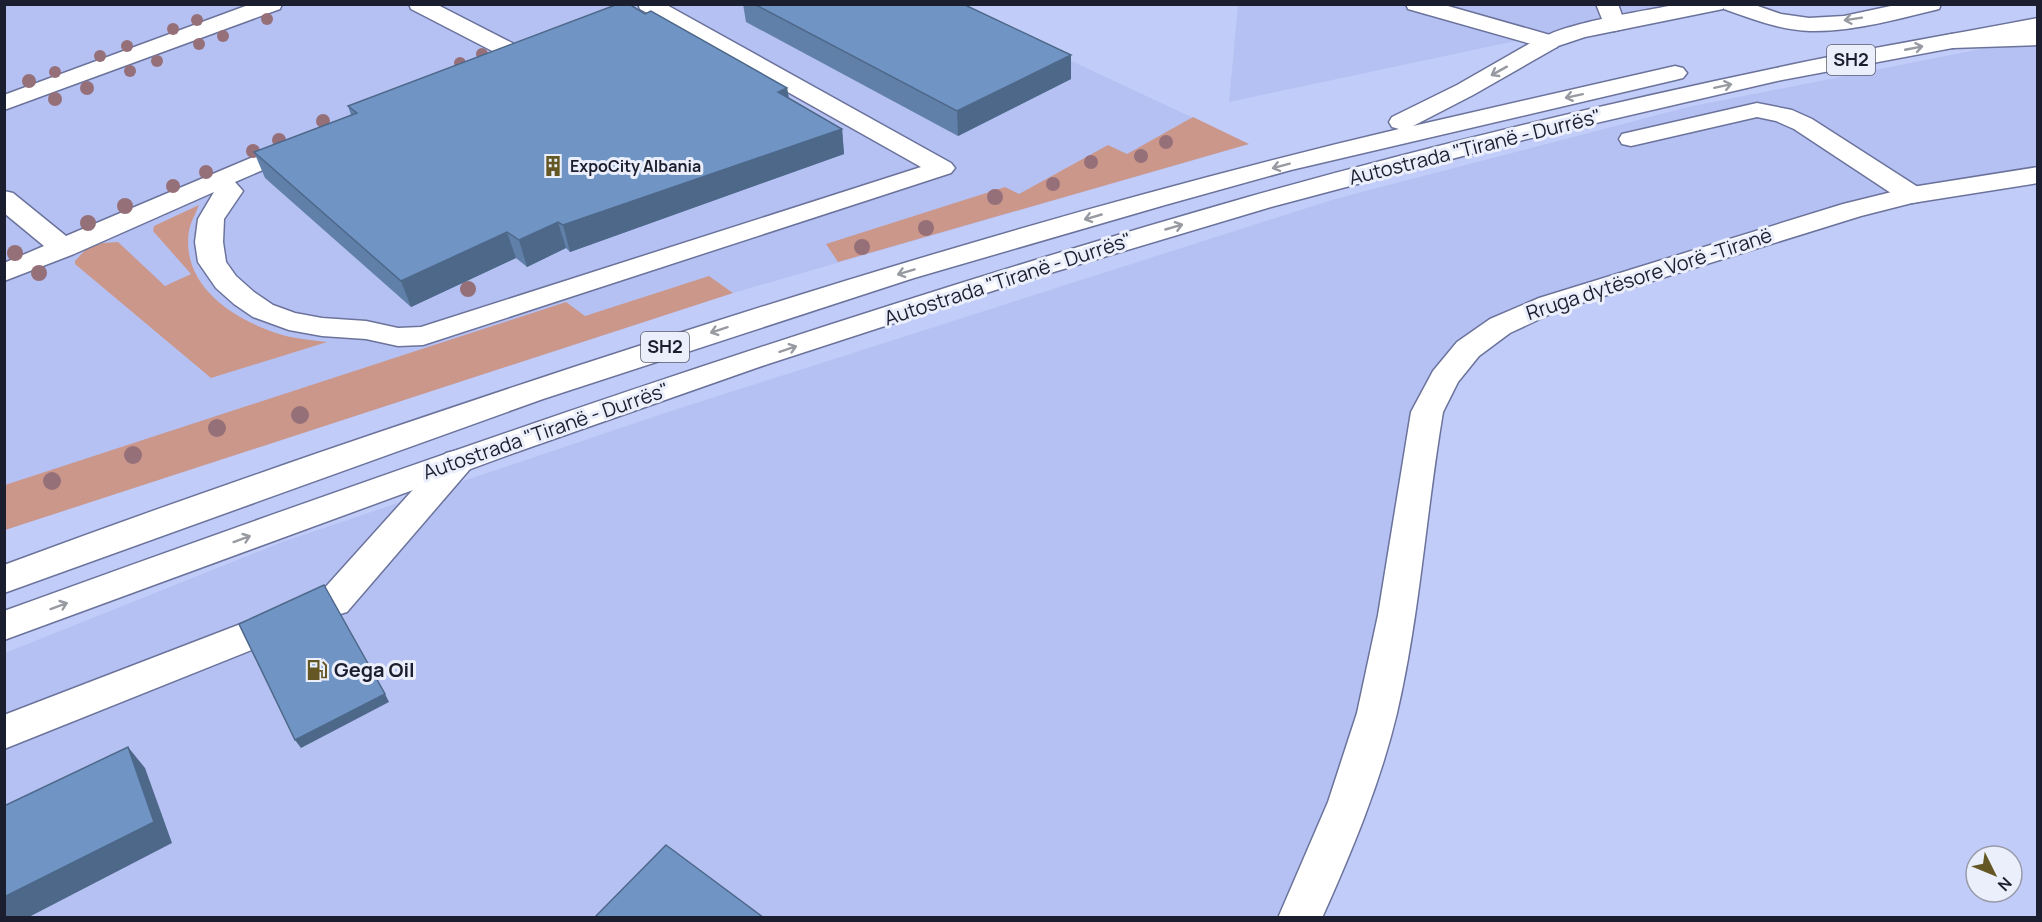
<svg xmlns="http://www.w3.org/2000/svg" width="2042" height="922" viewBox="0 0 2042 922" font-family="Manrope,sans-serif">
<rect width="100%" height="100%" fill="#c2ccf8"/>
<g fill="#b6c1f3">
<path d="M4 5H952L1249 144 733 293 5 530Z"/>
<path d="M1238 5H1685L1229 102Z"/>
<path d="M2037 38V186L2019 177 1912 195 1549 304 1444 378 1398 603 1300 917 5 918V653L285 541 671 411 1335 199 1688 107Z"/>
</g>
<g fill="#cb978a">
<path d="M1193 117 1249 144 838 262 826 244 1005 187 1019 194 1108 145 1127 154Z"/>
<path d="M199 205C196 213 190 223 189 231 180 288 239 323 286 336 299 339 313 340 327 342L211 378 75 264V261L87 248 103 243 118 242 165 286 191 274 153 231 154 226Z"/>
<path d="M709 276 733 293 5 530V485L566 302 585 316Z"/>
</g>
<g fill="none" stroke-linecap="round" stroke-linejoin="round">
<defs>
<g id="minor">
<path d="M251 4H282L280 9 4 110V95Z"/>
<path d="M409 4H436L520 47 523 52 520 57 512 59 504 57 411 9Z"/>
<path d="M638 4H665L951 163 955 168 951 173 423 345 398 346 366 339 322 336 289 330 253 317 234 304 216 288 198 262 195 242 198 219 214 192 74 254 4 281V263L44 246 4 213V191L13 193 66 236 298 138 307 141 311 146 307 151 235 182 243 191 224 219 223 242 226 262 236 276 254 292 273 305 295 313 322 318 366 321 398 328 421 327 921 167 640 9Z"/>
<path d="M1406 4H1441L1557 37 1560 42 1557 47 1549 49 1408 9Z"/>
<path d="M1596 4H1618L1625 24 1622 29 1614 31 1606 29Z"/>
<path d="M2038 31V45L1952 48 1944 46 1941 41 1944 36 1952 34Z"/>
<path d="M1757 103 1792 110 1812 119 1921 189 1925 195 1921 201 1912 203 1903 201 1794 129 1776 121 1757 117 1631 146 1622 144 1619 139 1622 134Z"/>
<path d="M458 450 470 453 474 461 470 469 347 612 334 616 321 612 316 602 321 592 446 453Z"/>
<path d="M246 622 259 627 265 637 259 647 4 749V715Z"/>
</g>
<g id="major">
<path d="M1680 4H1725L1723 9 1585 37 1549 49 1541 47 1538 42C1550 25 1655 9 1680 4Z"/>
<path d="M2038 167V183L1912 203 1861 216 1559 310 1510 333 1479 356 1458 382 1443 412C1426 512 1420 614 1397 713 1380 784 1352 851 1322 918H1278L1328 802 1357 713 1378 615 1411 412 1433 371 1457 342 1490 319 1539 298 1843 204 1912 187Z"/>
</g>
<g id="highway">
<path d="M1722 4H1752L1781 14 1809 18 1844 16 1900 4H1941L1939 9C1897 19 1853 32 1810 31 1780 30 1752 19 1724 9Z"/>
<path d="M2038 18V32L1777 81 1523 140 1271 207 1017 283 765 365 514 453 4 640V611C415 462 828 317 1248 197 1422 148 1599 105 1776 68 1863 49 1950 35 2038 18Z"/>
<path d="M1549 35 1557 37 1560 42 1557 47 1473 95 1413 126 1675 66 1683 68 1687 73 1683 78 1675 80 1291 170 1165 205 914 278 543 399 4 593V565C192 495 383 430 574 367 846 278 1120 195 1399 129L1392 127 1389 122 1392 117 1457 85 1541 37Z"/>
</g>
</defs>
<use href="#minor" stroke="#6b739b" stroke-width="3"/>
<use href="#major" stroke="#6b739b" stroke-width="3"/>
<use href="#highway" stroke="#6b739b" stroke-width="3"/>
<use href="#minor" fill="#fff" fill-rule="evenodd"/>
<use href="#major" fill="#fff" fill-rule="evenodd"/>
<use href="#highway" fill="#fff" fill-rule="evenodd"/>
</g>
<g fill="#967079">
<circle cx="267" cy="19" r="6"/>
<circle cx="197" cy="20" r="6"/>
<circle cx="173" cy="29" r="6"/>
<circle cx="223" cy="36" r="6"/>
<circle cx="199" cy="44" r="6"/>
<circle cx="127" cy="46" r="6"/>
<circle cx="482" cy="54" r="6"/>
<circle cx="100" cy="56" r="6"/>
<circle cx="157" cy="61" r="6"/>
<circle cx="460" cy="63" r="6"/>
<circle cx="130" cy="71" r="6"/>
<circle cx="55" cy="72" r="6"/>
<circle cx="29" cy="81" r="7"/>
<circle cx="87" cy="88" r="7"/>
<circle cx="55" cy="99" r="7"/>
<circle cx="323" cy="121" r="7"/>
<circle cx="279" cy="140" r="7"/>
<circle cx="1166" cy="142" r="7"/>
<circle cx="253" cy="151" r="7"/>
<circle cx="1141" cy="156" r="7"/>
<circle cx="1091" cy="162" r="7"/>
<circle cx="206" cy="172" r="7"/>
<circle cx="1053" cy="184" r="7"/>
<circle cx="173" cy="186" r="7"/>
<circle cx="995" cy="197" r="8"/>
<circle cx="125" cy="206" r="8"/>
<circle cx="88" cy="223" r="8"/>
<circle cx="926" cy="228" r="8"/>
<circle cx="862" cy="247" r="8"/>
<circle cx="15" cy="253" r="8"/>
<circle cx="39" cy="273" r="8"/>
<circle cx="468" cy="289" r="8"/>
<circle cx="300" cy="415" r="9"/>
<circle cx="217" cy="428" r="9"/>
<circle cx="133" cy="455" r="9"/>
<circle cx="52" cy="481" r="9"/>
</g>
<g fill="#6080a9">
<path d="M743 4H963L1071 55V79L958 136 746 22Z"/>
<path d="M645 14 787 88 789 98 842 129 844 154 570 252 566 248 527 267 516 258 411 307 265 178 254 152 351 115 348 106Z"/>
</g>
<g fill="#4e688a">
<path d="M1071 55V79L958 136 957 111Z"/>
<path d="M787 88 791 113 778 92Z"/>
<path d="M842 129 844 154 570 252 563 225Z"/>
<path d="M558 222 566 248 527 267 519 240Z"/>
<path d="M507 232 516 258 411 307 401 281Z"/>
<path d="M385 694 389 702 301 748 295 740Z"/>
<path d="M128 747 145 768 172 843 27 918H4V897Z"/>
</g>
<g fill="#7095c5" stroke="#4e688a" stroke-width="1.5">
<path d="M618 4H629L645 14 651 11 787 88 778 92 842 129 563 225 558 222 519 240 507 232 401 281 254 152 357 113 348 106Z"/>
<path d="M754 4H963L1071 55 957 111Z"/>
<path d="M324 585 385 694 295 740 239 624Z"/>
<path d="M128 747 154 822 4 897V806Z"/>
<path d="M666 845 764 918H594Z"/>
</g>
<defs><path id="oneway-shaft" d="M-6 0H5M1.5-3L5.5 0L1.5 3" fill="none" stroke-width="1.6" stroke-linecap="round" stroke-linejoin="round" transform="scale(1.5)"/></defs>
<g stroke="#989aa1">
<use href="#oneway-shaft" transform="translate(1853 19) rotate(171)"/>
<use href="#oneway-shaft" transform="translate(1914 48) rotate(-11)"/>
<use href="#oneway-shaft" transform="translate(1499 71) rotate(151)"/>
<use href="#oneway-shaft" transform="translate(1723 86) rotate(-12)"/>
<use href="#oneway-shaft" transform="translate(1574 96) rotate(168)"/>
<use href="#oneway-shaft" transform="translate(1281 166) rotate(165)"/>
<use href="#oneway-shaft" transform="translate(1093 217) rotate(164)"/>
<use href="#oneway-shaft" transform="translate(1174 227) rotate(-16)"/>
<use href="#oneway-shaft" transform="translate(906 272) rotate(163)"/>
<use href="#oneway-shaft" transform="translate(719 330) rotate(162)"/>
<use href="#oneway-shaft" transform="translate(788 349) rotate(-18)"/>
<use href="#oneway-shaft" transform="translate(242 539) rotate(-20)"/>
<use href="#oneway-shaft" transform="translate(59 606) rotate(-20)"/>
</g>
<defs>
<symbol id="building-bare" viewBox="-9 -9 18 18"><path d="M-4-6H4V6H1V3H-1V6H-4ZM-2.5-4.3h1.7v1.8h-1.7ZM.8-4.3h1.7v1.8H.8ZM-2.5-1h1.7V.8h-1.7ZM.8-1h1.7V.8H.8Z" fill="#645723" stroke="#ebeffc" stroke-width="2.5" paint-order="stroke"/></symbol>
<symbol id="fuel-bare" viewBox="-9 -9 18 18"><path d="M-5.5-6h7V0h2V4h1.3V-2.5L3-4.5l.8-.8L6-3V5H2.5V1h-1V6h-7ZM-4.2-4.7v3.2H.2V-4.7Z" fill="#645723" stroke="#ebeffc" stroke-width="2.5" paint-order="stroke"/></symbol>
</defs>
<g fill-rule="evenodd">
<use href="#building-bare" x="538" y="151" width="30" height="30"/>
<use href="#fuel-bare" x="302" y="655" width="30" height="30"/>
</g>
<g text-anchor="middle" stroke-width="6" stroke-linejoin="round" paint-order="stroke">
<g font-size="16" font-weight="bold" fill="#1b1e2e" stroke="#ebeffc" text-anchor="start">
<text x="570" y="172">ExpoCity Albania</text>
</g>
<g fill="#ebeffc" stroke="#595d6c" stroke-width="1.5">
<rect x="1827" y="45" width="48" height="30" rx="4.5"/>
<rect x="641" y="332" width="48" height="30" rx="4.5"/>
</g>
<g font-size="18" font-weight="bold" fill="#1b1e2e">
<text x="1851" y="66">SH2</text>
<text x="665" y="353">SH2</text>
</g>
<g font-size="20" fill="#1b1e2e" stroke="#ebeffc">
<text transform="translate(1475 147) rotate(-14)" y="7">Autostrada "Tiranë - Durrës"</text>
<text transform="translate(1649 274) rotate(-18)" y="7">Rruga dytësore Vorë -Tiranë</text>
<text transform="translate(1008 279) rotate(-18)" y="7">Autostrada "Tiranë - Durrës"</text>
<text transform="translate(546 431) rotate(-19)" y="7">Autostrada "Tiranë - Durrës"</text>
</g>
<g font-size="20" font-weight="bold" fill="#1b1e2e" stroke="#ebeffc" text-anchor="start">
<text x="334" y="677">Gega Oil</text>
</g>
</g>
<rect width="2042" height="922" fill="none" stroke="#1b1e2e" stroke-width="12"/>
<g transform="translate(1994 874) rotate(133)"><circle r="28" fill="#ebeffc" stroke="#989baa" stroke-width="1.5"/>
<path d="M0-4.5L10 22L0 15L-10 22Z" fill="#645723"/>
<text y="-9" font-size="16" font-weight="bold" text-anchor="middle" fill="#1b1e2e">N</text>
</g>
</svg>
